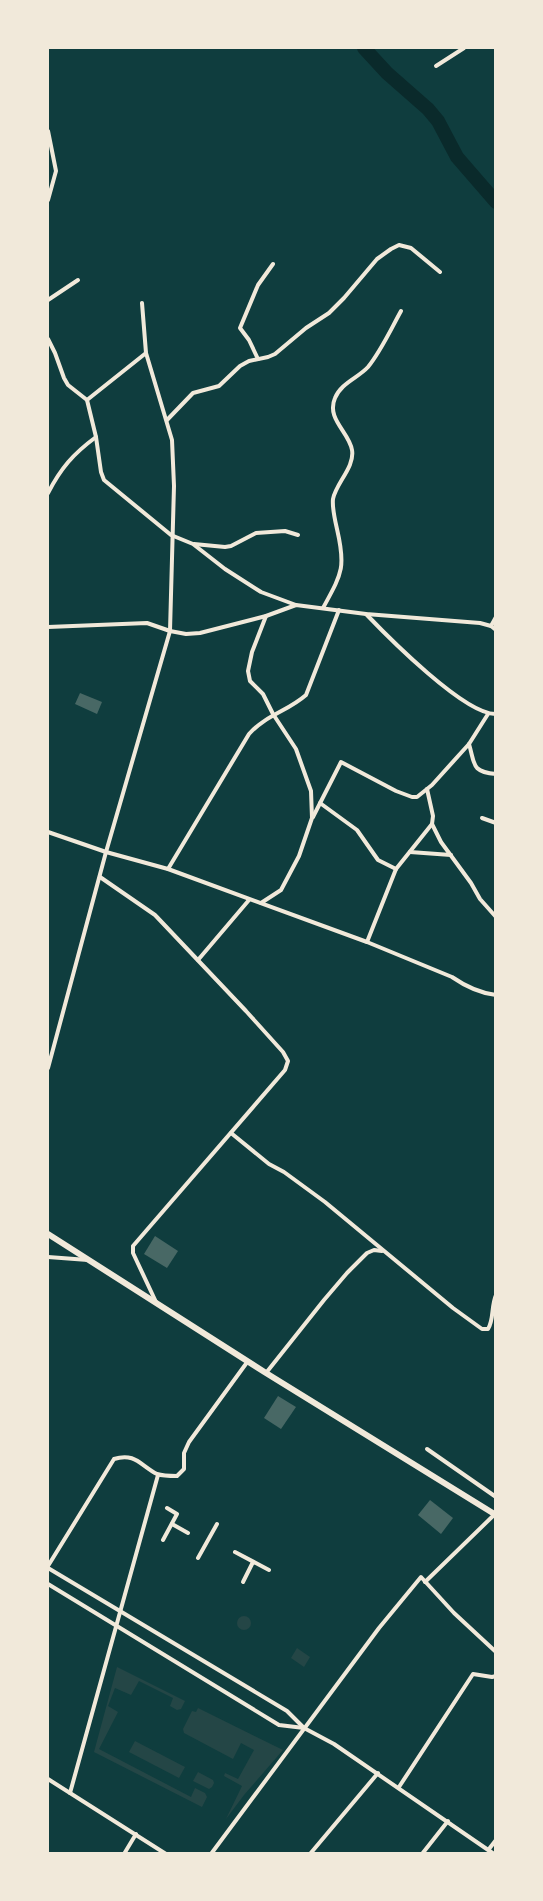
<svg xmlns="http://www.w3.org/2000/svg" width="543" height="1901" viewBox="0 0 543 1901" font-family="'PT Sans Narrow',sans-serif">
<rect width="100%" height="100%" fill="#0f3d3e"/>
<g fill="#244646">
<circle cx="244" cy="1623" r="7"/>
<path d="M297 1648 310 1657 304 1667 291 1658Z"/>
<path d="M117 1667 185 1701 181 1709 177 1710 170 1706 173 1698 139 1681 131 1695 115 1688 108 1706 118 1712 99 1749 191 1797 195 1788 205 1793 207 1797 202 1807 94 1752Z"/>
<path d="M198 1708 283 1750 244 1795 226 1819 242 1786 224 1776 225 1773 238 1779 254 1750 241 1743 233 1759 184 1733 183 1729 192 1711 196 1712Z"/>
<path d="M135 1741 185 1767 179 1778 129 1752Z"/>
<path d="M198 1772 213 1780 214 1783 212 1787 209 1789 193 1781Z"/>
</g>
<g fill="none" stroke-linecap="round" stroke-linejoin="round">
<path stroke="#0a2a2b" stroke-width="14" d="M364 48 387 73 428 109 438 121 457 157 496 202"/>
</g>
<g fill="#486865">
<path d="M80 693 102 702 97 714 75 704Z"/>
<path d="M155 1236 178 1251 167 1268 144 1254Z"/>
<path d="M278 1396 296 1407 281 1429 264 1418Z"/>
<path d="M430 1500 453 1518 441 1534 418 1515Z"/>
</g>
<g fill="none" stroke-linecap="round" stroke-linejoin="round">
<g stroke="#f1e9da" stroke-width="4">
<path d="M436 66 464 48"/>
<path d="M48 131 56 171 48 200"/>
<path d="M48 300 78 280"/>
<path d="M48 339 55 353 64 378 68 385 87 400 96 437 101 472 104 480 171 535 193 544 225 569 261 592 296 605"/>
<path d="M258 359 249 340 240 328 258 285 273 264"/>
<path d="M87 400 146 353"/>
<path d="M167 420 193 393 219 386 240 366 249 361 268 357 275 354 306 328 329 313 344 298 377 259 391 249 399 245 411 248 440 272"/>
<path d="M48 493C61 468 73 454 96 437"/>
<path d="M194 544 225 547 231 546 256 533 285 531 298 535"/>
<path d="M323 608C342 573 346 568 337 529 335 520 332 508 333 499 336 483 355 467 352 450 349 432 326 419 335 398 341 383 358 378 368 367 381 351 391 329 401 311"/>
<path d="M366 614C388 637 465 715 496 714"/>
<path d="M491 626 496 617"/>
<path d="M48 627 147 623 170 631 186 634 200 633 266 616 296 605 366 614 480 623 491 626 496 630"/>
<path d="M469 744C475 764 471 772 496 774"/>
<path d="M320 803 357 830 378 860 396 869"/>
<path d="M313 817 341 762 396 791 412 797H417L432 785 469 744 488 714"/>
<path d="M482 818 496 823"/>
<path d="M432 824 441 842 471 883 480 899 496 917"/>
<path d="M48 832 106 852 168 869 367 942 452 977C465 986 479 993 496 995"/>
<path d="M410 852 451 855"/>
<path d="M168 869 249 734C266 715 288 711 306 695L339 610"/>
<path d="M100 877 155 915 246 1011 283 1052 288 1061 285 1070 133 1246V1253L156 1302"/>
<path d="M261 903 281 890 299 856 312 818 311 791 296 749 273 714 263 694 250 681 248 671 252 652 266 616"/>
<path d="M367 942 396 869 432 824 433 816 427 789"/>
<path d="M198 960 249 900"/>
<path d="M48 1068 106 852 170 631 174 486 172 440 146 353 142 303"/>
<path d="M231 1133 269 1164 284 1172 325 1202 453 1308 482 1329H488C494 1320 491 1306 496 1295"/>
<path d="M48 1257 88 1260"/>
<path d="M266 1373 324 1300 347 1273 367 1253 374 1250 382 1251"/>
<path d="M427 1449 496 1497"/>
<path d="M172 1524 188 1533"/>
<path d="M163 1540 177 1514 167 1508"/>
<path d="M235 1552 269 1570"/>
<path d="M198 1558 217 1524"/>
<path d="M48 1566 114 1459C135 1452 141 1466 157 1474 163 1476 171 1476 177 1476L184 1469V1453L189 1442 248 1361"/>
<path d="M48 1568 287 1711 304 1728 334 1744 494 1854"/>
<path d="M243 1582 253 1562"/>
<path d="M425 1582 495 1514"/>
<path d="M48 1584 279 1725 304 1728"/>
<path d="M48 1779 166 1854"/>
<path d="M399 1787 473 1674 492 1677 496 1676"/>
<path d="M70 1793 158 1475"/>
<path d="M489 1849 496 1840"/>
<path d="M124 1854 136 1834"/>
<path d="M211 1854 379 1628 421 1577 454 1613 496 1652"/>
<path d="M310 1854 378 1773"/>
<path d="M422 1854 448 1821"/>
</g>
<path stroke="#f1e9da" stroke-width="6" d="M48 1234 266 1373 496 1515"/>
</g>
<rect width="543" height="1901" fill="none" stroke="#f1e9da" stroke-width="98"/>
</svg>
